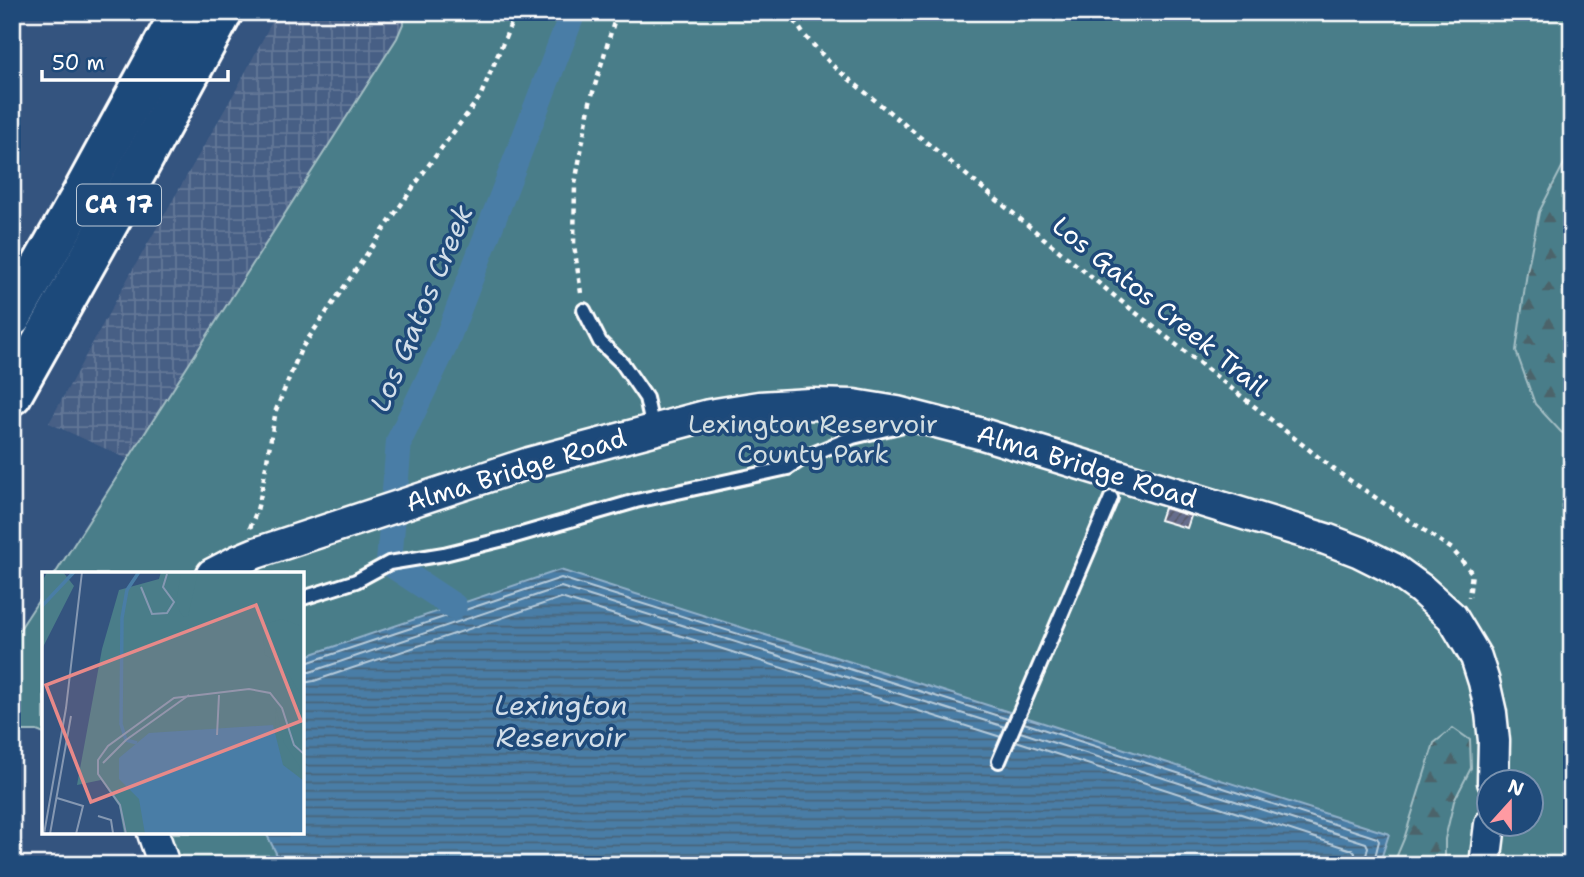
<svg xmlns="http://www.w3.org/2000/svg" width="1584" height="877" viewBox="0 0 1584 877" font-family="'Shantell Sans',sans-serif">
<defs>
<pattern id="industrial-grid" width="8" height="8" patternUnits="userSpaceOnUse" patternTransform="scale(1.75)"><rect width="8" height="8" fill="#475f85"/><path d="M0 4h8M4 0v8" fill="none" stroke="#637797"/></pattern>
<pattern id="forest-firs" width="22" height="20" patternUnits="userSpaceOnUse" patternTransform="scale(1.75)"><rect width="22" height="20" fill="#4a7d89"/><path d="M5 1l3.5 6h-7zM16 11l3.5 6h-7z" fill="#4b646a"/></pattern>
<pattern id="water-rules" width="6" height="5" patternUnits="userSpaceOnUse" patternTransform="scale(1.75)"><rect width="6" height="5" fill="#497da6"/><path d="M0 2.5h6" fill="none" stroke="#4a6479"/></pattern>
<pattern id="building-hatch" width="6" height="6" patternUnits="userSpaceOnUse" patternTransform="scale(1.75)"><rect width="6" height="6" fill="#666d8c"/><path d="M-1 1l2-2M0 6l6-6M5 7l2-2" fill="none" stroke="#565966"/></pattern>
</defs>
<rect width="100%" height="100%" fill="#34547f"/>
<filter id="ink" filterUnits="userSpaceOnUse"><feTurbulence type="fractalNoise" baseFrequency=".0143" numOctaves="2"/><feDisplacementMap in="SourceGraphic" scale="14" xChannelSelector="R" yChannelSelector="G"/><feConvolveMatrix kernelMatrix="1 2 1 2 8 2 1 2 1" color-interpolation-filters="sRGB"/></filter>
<g filter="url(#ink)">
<path fill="url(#industrial-grid)" d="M277 12H524L264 521 49 423 128 278 236 90Z"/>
<g fill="#4a7d89" stroke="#a4bec4" stroke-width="2" fill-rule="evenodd">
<path d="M408 12H1572V865H167L163 833H303V574H55L397 38ZM1490 782H1532V824H1490Z"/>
<path d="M44 592V734L37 731H12V641Z"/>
</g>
<g fill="url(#forest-firs)" stroke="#a4bec4" stroke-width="2">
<path d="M1572 148V438L1561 432 1535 404 1516 351 1527 272 1539 212Z"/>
<path d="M1453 728 1470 740 1471 768 1454 801 1445 839V865H1393L1404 839 1434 743Z"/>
</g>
<path fill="url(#water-rules)" stroke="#92b1ca" stroke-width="2" d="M560 570 1025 717 1389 834 1379 865H282L266 833H303V657Z"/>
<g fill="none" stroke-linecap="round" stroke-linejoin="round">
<g stroke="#b6cbdb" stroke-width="2">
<path d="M303 664 561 578 1008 719"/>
<path d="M303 672H310L561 587 1005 727"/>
<path d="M303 683 314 681 561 598 1001 737"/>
<path d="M1024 723 1377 838 1379 841 1373 865"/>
<path d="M1020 732 1366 843 1368 847 1364 865"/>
<path d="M1016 741 1352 850 1355 853 1353 865"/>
</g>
<path stroke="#497da6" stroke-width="26" d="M454 606 389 563 399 441 444 347 573 12"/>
</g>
<path fill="url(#building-hatch)" stroke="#fff" stroke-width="2" d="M1164 508 1191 516 1187 528 1160 520Z"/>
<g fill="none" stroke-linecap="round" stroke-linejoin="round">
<defs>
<g id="service">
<path d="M584 310 600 342 622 363 646 398 653 429"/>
<path d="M303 598 356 581 389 563 444 554 508 538 636 501 788 468 803 458 853 437 912 423"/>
<path d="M999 761 1111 498"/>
</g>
<g id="tertiary">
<path d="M212 574 237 561 256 553 529 463 709 415 759 407 810 404 854 405 897 412 979 433 1326 539 1360 552 1392 568 1421 589 1452 617 1476 657 1484 682 1491 713 1494 741 1493 782"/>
<path d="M153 833 164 865"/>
<path d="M1485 865 1490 824"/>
</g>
<g id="trunk">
<path d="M12 317 78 201 181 12"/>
<path d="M12 395 112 217 223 12"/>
</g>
</defs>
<use href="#service" stroke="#fff" stroke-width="18"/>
<use href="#tertiary" stroke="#fff" stroke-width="35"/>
<use href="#trunk" stroke="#fff" stroke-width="44"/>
<g stroke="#fff" stroke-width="4.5" stroke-dasharray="5 5" stroke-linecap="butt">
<path d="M789 12 804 35 833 66 1112 294 1336 471 1452 549 1472 573 1469 597"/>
<path d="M581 293 574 245 575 184 590 102 617 12"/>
<path d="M250 528 257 510 261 494 276 410 301 349 428 166 480 97 516 12"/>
</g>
<use href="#service" stroke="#1f4a7a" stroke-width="12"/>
<use href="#tertiary" stroke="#1f4a7a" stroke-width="30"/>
<use href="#trunk" stroke="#1f4a7a" stroke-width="38"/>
</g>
</g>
<g text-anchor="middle" stroke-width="7" stroke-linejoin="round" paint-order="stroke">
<rect fill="#1f4a7a" stroke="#bcc9d7" stroke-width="2" x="77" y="184.5" width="84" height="41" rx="5"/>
<g font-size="24" font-weight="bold" fill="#fff">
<text x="119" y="213">CA 17</text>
</g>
<g font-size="26" fill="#fff" stroke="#1f4a7a">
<text transform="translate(1160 306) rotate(39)" y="9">Los Gatos Creek Trail</text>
<text transform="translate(1087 466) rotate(17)" y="9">Alma Bridge Road</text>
<text transform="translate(516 470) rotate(-17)" y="9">Alma Bridge Road</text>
</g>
<g font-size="26" fill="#d2dee2" stroke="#1f4a7a">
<text x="813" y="433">Lexington Reservoir<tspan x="813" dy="30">County Park</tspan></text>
</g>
<g font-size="28" font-style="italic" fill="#d2dee9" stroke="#1f4a7a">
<text transform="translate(421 308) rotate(-67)" y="10">Los Gatos Creek</text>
<text x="561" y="715">Lexington<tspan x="561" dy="32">Reservoir</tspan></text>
</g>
</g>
<g transform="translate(42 572)">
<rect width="262" height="262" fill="#34547f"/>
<path d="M119 0H262V262H82L77 234 59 208 35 213 60 77 77 18 117 7Z" fill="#4a7d89"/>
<path d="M5 0H21L32 14 0 77V10ZM139 0H156L146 44 141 45 134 32ZM240 47 262 55V129L241 92 223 83 220 53ZM234 136 242 171 258 195 256 203 241 192 233 160Z" fill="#4a7d89"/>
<path d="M231 153 241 193 262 209V262H103L97 227 77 207V186L107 161Z" fill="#497da6"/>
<path fill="none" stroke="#497da6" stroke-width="3.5" d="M0 34 32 0M95 171 84 168 79 152 80 46 85 18 97 0"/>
<path fill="none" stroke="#8598b2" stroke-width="2" d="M99 15 110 42 125 41 132 30 121 15 125 2M175 163 177 123M61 191 84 168 147 123M15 226 41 234 34 262M56 244 69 248 71 261M2 262 24 136 40 0M8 262 29 144M84 262 78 233 56 202V188L66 174 132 126 207 117 228 121 240 136 252 173 263 183"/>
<path fill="#e88989" fill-opacity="0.15" stroke="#e88989" stroke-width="3.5" d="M214 33 259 149 49 230 4 113Z"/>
<rect width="262" height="262" fill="none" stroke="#fff" stroke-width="3.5"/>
</g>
<rect width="1584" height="877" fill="none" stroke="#1f4a7a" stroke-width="42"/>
<rect x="21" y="21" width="1542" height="835" fill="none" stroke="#fff" stroke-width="2.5" filter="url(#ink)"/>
<g transform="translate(1510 803) rotate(21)"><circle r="33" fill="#1f4a7a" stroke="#7992af" stroke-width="2"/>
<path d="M0-5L12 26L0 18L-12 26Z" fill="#ff9aa2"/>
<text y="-10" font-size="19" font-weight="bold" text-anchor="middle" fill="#ffffff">N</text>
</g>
<path d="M42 70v10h186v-10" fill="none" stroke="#ffffff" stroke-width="3.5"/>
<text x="52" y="70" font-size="21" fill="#ffffff" stroke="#1f4a7a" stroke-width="5" paint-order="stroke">50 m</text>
</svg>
